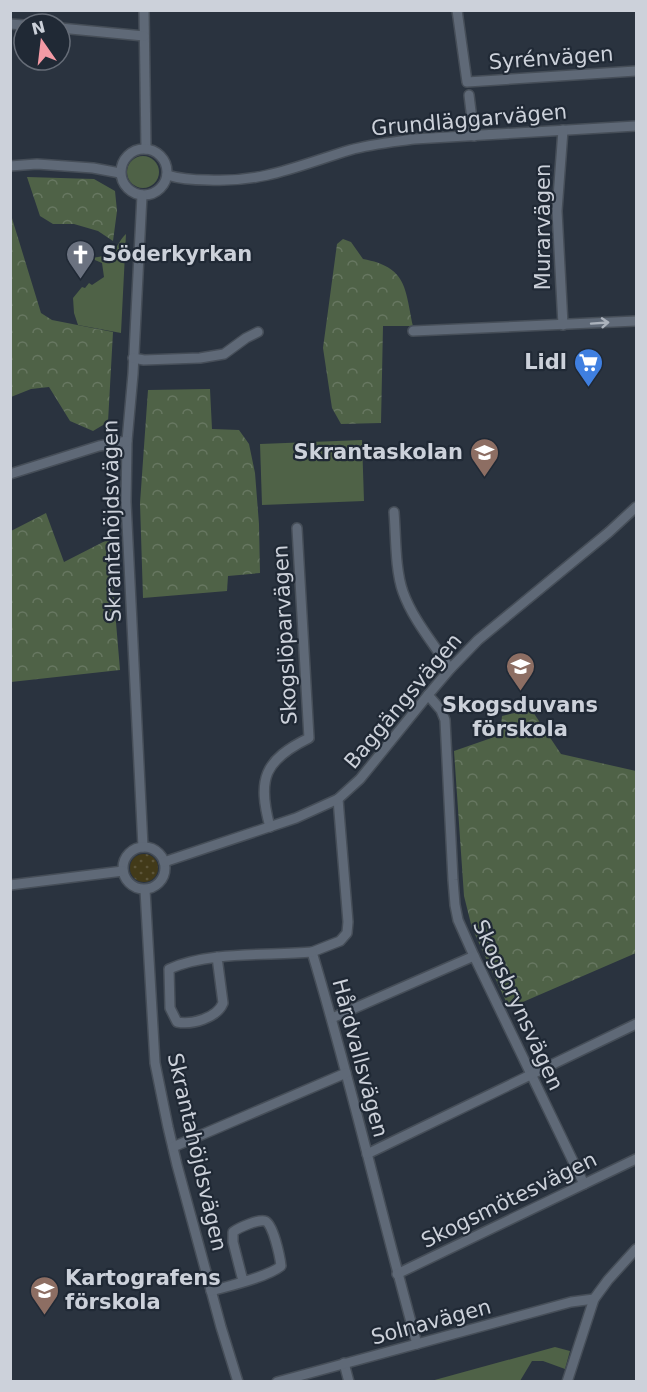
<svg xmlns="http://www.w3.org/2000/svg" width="647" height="1392" viewBox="0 0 647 1392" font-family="'DejaVu Sans',sans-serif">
<defs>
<pattern id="forest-crowns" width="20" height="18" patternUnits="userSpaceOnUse" patternTransform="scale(1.5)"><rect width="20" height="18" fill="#4f6247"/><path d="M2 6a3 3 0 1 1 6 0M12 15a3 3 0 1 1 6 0" fill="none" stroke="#677761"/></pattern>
<pattern id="sand-dots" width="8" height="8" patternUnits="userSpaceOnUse" patternTransform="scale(1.5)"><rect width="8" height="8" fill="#423a19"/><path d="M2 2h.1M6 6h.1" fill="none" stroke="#5c553a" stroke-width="1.8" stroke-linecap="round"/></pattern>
</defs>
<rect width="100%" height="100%" fill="#2a333f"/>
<g fill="#4f6247">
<circle cx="143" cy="172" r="16"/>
<path d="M126 234 121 333 78 325 74 313 73 298 82 287 85 288 89 283 92 285 104 277 102 263 90 258C99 257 108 256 114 250 119 245 120 239 126 234Z"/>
<path d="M362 440 364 501 262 505 260 444Z"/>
<path d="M555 1347 570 1351 565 1369 543 1361H532L520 1381H431Z"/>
</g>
<g fill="url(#forest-crowns)">
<path d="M27 177 94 179 115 191 117 211 113 241 98 231 74 224H53L40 216Z"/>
<path d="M11 215 41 313 52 320 113 332 108 422 93 431 70 421 49 387 31 389 11 397Z"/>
<path d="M343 239 351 242 363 259C407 267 405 288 413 326H383L381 423 341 424 332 408 323 348 337 244Z"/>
<path d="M210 389 212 429 239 430 249 444 255 473 259 524 260 573 228 576 227 591 143 598 140 503 148 390Z"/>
<path d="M46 513 64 562 109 539 120 670 11 682V531Z"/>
<path d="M531 709 561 754 636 771V953L509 1008 472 928 464 896 454 751 500 735 502 716Z"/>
</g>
<circle fill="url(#sand-dots)" cx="144" cy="868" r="14"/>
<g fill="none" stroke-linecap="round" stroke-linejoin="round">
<defs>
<g id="minor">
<path d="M144 10 146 149"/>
<path d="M457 10 467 82 636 71"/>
<path d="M10 24 24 25"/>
<path d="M60 28 144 36"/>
<path d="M469 95 474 136"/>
<circle cx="144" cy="172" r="23"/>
<path d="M10 166 37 164 93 168 120 173"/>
<path d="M167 175C180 179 194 180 208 180 263 183 300 165 350 150 371 144 393 142 414 139L636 126"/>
<path d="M142 195 133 374 127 441 126 502 143 847"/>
<path d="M563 325 557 211 563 130"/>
<path d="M413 331 636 321"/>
<path d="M133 358 144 360 200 358 224 354 246 338 258 332"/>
<path d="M10 474 99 446 127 441"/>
<path d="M394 512C396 536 395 570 403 592 413 620 434 644 450 669"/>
<path d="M428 695 441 710 445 720 453 880 455 905 458 920 474 956 584 1184"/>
<path d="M338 799 348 922 347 933 340 941 312 952C351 1081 381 1214 417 1344"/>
<path d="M270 827C257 779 264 760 309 738L297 528"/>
<circle cx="144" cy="868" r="21"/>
<path d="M164 862 296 818 338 799 360 779 428 695 450 669 478 640 609 532 636 507"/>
<path d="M10 885 123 871"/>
<path d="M145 890 155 1063 168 1127 177 1165 221 1327 238 1382"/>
<path d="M217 957 223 1003C217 1018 192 1025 177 1022L170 1008 169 969C210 951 267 956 312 952"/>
<path d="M332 1018 474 956"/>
<path d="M173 1147 346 1073"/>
<path d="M367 1154 636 1024"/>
<path d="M397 1274 636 1159"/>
<path d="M211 1291C229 1286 268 1277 281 1266 280 1257 273 1223 265 1221 258 1219 238 1228 233 1232V1242L243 1281"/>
<path d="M344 1363 349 1382"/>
<path d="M277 1382 571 1302 594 1299"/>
<path d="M567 1382 594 1299 608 1280 636 1249"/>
</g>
</defs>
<use href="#minor" stroke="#464e58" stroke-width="12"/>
<use href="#minor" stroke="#5f6977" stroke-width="9"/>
</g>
<defs><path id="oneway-shaft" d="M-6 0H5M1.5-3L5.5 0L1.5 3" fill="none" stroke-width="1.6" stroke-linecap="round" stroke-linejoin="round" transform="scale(1.5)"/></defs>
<use stroke="#abb2bc" href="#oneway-shaft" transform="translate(600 323) rotate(-4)"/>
<defs>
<symbol id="church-pin" viewBox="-11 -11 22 30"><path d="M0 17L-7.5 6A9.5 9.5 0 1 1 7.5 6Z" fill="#6b7280" stroke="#202935"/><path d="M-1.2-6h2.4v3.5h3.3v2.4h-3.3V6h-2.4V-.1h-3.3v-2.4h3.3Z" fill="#fff"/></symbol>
<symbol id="supermarket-pin" viewBox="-11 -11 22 30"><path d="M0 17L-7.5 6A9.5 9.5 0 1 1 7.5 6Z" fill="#3f7fe0" stroke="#202935"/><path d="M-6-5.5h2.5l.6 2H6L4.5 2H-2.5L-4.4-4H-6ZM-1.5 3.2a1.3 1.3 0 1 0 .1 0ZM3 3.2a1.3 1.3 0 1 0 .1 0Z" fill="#fff"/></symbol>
<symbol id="school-pin" viewBox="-11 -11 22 30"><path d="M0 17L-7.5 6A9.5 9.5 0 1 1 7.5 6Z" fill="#8d6e63" stroke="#202935"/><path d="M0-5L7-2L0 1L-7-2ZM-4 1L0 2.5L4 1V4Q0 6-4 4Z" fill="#fff"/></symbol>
</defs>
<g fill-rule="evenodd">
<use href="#church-pin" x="64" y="238" width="33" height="45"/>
<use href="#supermarket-pin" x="572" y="346" width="33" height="45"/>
<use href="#school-pin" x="468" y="436" width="33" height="45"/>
<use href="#school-pin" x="504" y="650" width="33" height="45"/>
<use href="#school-pin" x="28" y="1274" width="33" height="45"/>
</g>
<g text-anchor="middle" stroke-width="4.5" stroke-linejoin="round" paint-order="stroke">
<g font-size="21" fill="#ccd1da" stroke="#202935">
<text transform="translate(551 58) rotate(-4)" y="7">Syrénvägen</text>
<text transform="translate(469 120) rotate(-5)" y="7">Grundläggarvägen</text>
<text transform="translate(543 227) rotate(-90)" y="7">Murarvägen</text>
<text transform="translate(112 521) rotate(-91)" y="7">Skrantahöjdsvägen</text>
<text transform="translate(285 635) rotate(-93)" y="7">Skogslöparvägen</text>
<text transform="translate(403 701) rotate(-50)" y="7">Baggängsvägen</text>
<text transform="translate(518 1005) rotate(65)" y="7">Skogsbrynsvägen</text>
<text transform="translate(360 1058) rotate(75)" y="7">Hårdvallsvägen</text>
<text transform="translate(197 1152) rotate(77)" y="7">Skrantahöjdsvägen</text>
<text transform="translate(509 1200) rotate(-26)" y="7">Skogsmötesvägen</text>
<text transform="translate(431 1322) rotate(-15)" y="7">Solnavägen</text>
</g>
<g font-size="21" font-weight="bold" fill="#ccd1da" stroke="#202935" text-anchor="start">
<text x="102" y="261">Söderkyrkan</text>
<text x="567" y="369" text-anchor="end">Lidl</text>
<text x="463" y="459" text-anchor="end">Skrantaskolan</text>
<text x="520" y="712" text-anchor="middle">Skogsduvans<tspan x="520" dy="24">förskola</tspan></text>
<text x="65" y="1285">Kartografens<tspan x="65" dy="24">förskola</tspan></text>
</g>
</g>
<rect width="647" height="1392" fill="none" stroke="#ccd1da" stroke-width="24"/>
<g transform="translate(42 42) rotate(346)"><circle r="28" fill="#202935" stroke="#656c77" stroke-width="1.5"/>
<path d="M0-4.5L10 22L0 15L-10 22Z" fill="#f49aa5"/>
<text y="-9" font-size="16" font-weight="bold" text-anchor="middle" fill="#ccd1da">N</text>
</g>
</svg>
